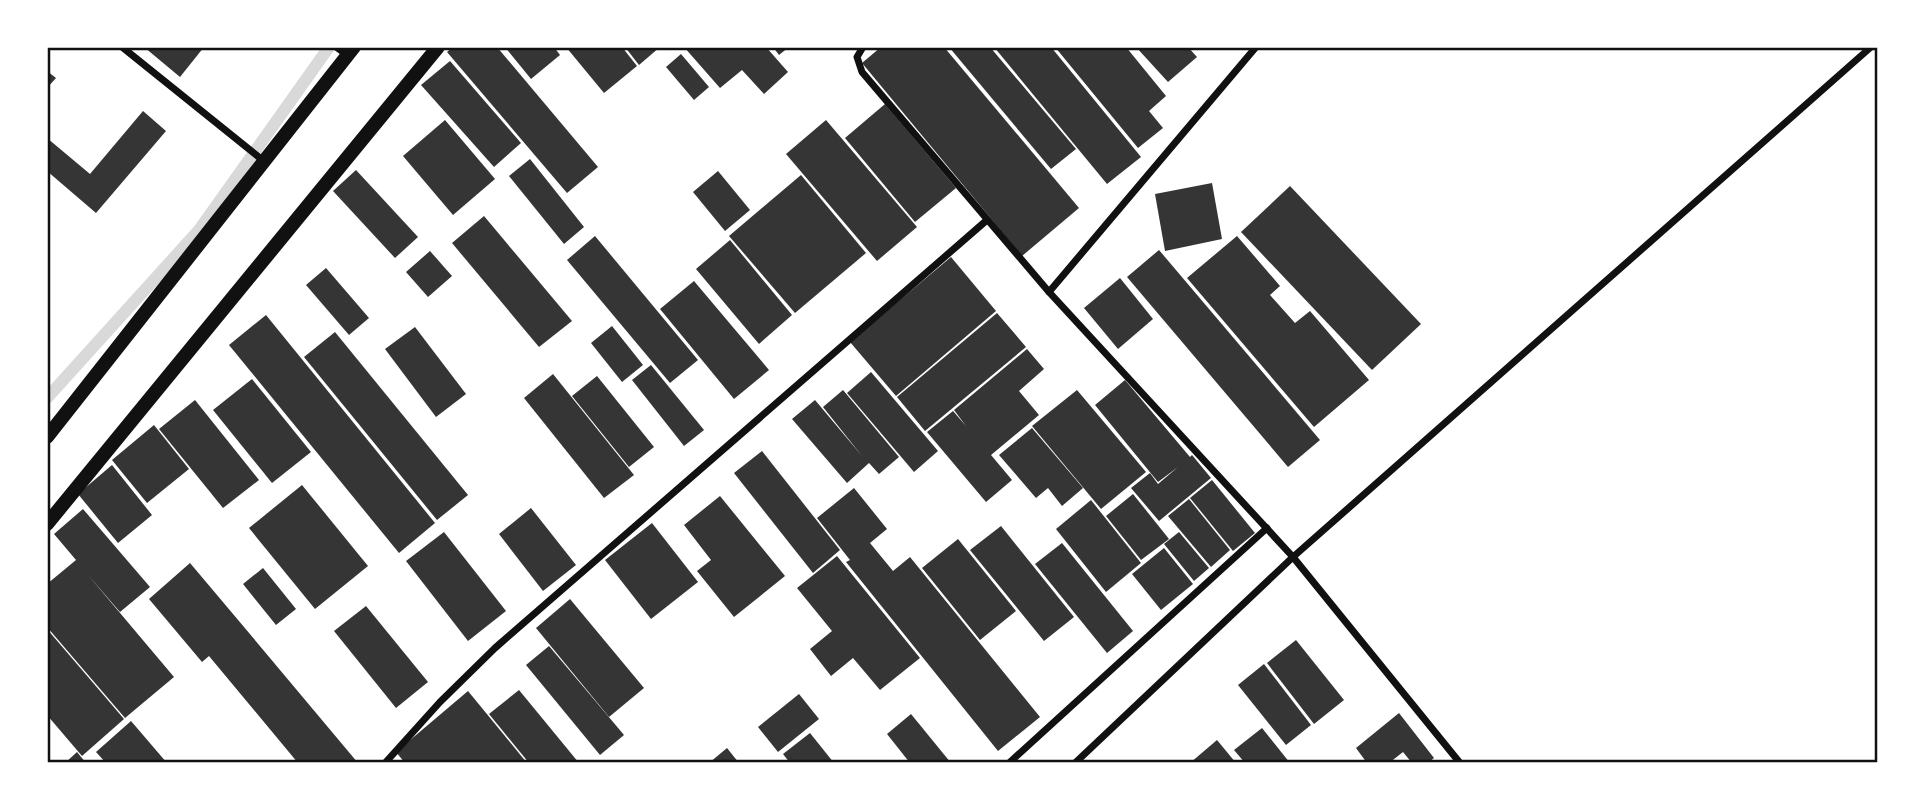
<svg xmlns="http://www.w3.org/2000/svg" width="1925" height="810" viewBox="0 0 1925 810" font-family="Mulish,sans-serif">
<rect width="100%" height="100%" fill="#fff"/>
<g fill="none" stroke-linecap="round" stroke-linejoin="round">
<path stroke="#d9d9d9" stroke-width="12" d="M47 398 199 230 329 47"/>
</g>
<g fill="#353535">
<path d="M144 47H204L180 77Z"/>
<path d="M453 47H497L598 167 567 193 447 52Z"/>
<path d="M505 47H554L560 55 531 79Z"/>
<path d="M566 47H622L637 66 604 93Z"/>
<path d="M625 47H660L639 65Z"/>
<path d="M684 47H766L788 72 764 94 742 70 720 88Z"/>
<path d="M773 47H789L779 55Z"/>
<path d="M881 47H944L1079 208 1022 256 862 63Z"/>
<path d="M949 47H990L1076 149 1051 169Z"/>
<path d="M994 47H1051L1141 157 1107 184Z"/>
<path d="M1055 47H1126L1166 96 1149 111 1163 128 1138 148Z"/>
<path d="M1136 47H1188L1197 57 1168 82Z"/>
<path d="M681 54 709 87 694 100 666 67Z"/>
<path d="M450 61 521 143 494 167 421 85Z"/>
<path d="M47 71 56 78 47 88Z"/>
<path d="M885 104 956 188 915 222 845 138Z"/>
<path d="M143 111 166 131 96 213 47 171V138L90 174Z"/>
<path d="M445 120 495 179 453 215 403 156Z"/>
<path d="M826 120 917 227 877 261 786 154Z"/>
<path d="M530 159 584 227 564 244 509 176Z"/>
<path d="M356 170 418 237 395 258 333 191Z"/>
<path d="M718 171 750 210 725 231 693 192Z"/>
<path d="M801 175 866 253 795 313 729 236Z"/>
<path d="M1212 183 1222 239 1165 251 1155 194Z"/>
<path d="M1290 186 1421 324 1372 370 1241 232Z"/>
<path d="M484 216 572 321 539 347 452 243Z"/>
<path d="M595 236 698 360 670 383 567 260Z"/>
<path d="M1237 236 1280 286 1270 295 1295 323 1310 311 1369 380 1314 427 1187 278Z"/>
<path d="M730 240 792 315 759 344 696 269Z"/>
<path d="M1159 250 1320 440 1288 467 1127 277Z"/>
<path d="M430 251 452 276 428 297 406 272Z"/>
<path d="M951 257 996 311 896 396 850 342Z"/>
<path d="M326 268 369 318 349 335 306 285Z"/>
<path d="M1120 278 1153 319 1118 349 1084 308Z"/>
<path d="M694 281 769 370 734 399 660 309Z"/>
<path d="M997 313 1026 347 925 431 897 397Z"/>
<path d="M266 315 435 523 399 553 229 345Z"/>
<path d="M612 326 643 365 622 382 591 343Z"/>
<path d="M415 327 466 394 436 417 385 349Z"/>
<path d="M335 332 468 495 437 520 304 357Z"/>
<path d="M1027 349 1044 369 1019 391 1039 415 991 455 1012 480 986 502 927 432 953 411 966 426 954 410Z"/>
<path d="M651 365 704 430 684 446 632 380Z"/>
<path d="M871 372 938 451 914 472 847 393Z"/>
<path d="M553 374 634 475 604 498 524 398Z"/>
<path d="M597 376 654 447 629 467 572 396Z"/>
<path d="M252 379 311 452 272 483 213 410Z"/>
<path d="M1125 380 1190 457 1192 455 1211 478 1159 521 1131 488 1150 473 1158 484 1178 467 1158 482 1095 405Z"/>
<path d="M843 390 899 457 879 474 869 463 847 483 792 419 815 400 862 456 823 407Z"/>
<path d="M1077 390 1146 472 1101 509 1032 426Z"/>
<path d="M195 400 259 480 223 508 159 429Z"/>
<path d="M154 425 189 469 147 503 112 460Z"/>
<path d="M1032 428 1083 488 1062 506 1048 488 1036 498 999 455Z"/>
<path d="M762 451 840 550 813 573 734 473Z"/>
<path d="M112 465 152 515 118 543 78 494Z"/>
<path d="M1212 480 1255 533 1233 551 1190 498Z"/>
<path d="M302 485 368 566 315 609 249 528Z"/>
<path d="M854 488 887 529 870 543 893 571 910 557 1040 717 998 751 846 562 850 560 817 518Z"/>
<path d="M1133 494 1169 539 1141 560 1106 516Z"/>
<path d="M720 496 785 576 734 617 697 571 711 560 684 525Z"/>
<path d="M1189 499 1230 550 1211 567 1168 516Z"/>
<path d="M1091 500 1141 563 1106 592 1056 529Z"/>
<path d="M531 508 576 565 543 591 499 534Z"/>
<path d="M83 509 150 587 120 612 88 575 174 677 125 718 47 627V584L76 560 54 534Z"/>
<path d="M652 523 698 582 651 619 605 560Z"/>
<path d="M1001 526 1074 617 1044 641 970 550Z"/>
<path d="M444 532 506 611 468 641 406 561Z"/>
<path d="M1179 532 1209 568 1194 581 1164 544Z"/>
<path d="M958 539 1016 611 980 640 922 568Z"/>
<path d="M1062 543 1133 631 1107 653 1035 564Z"/>
<path d="M1164 548 1193 584 1161 610 1132 574Z"/>
<path d="M837 556 920 658 880 690 853 658 831 676 810 649 832 631 797 588Z"/>
<path d="M190 563 244 627 358 763H298L209 656 202 662 149 599Z"/>
<path d="M263 568 296 609 276 625 243 584Z"/>
<path d="M570 599 644 688 609 717 536 628Z"/>
<path d="M366 606 428 682 396 708 334 631Z"/>
<path d="M47 629 124 719 82 756 47 715Z"/>
<path d="M1296 640 1344 700 1314 724 1267 663Z"/>
<path d="M549 646 624 735 600 755 526 665Z"/>
<path d="M1264 664 1311 725 1286 745 1238 685Z"/>
<path d="M519 690 579 763H529L489 714Z"/>
<path d="M468 691 527 763H405L396 752Z"/>
<path d="M799 694 819 719 778 752 758 727Z"/>
<path d="M1399 713 1434 758 1428 763H1412L1403 752 1389 763H1367L1356 748Z"/>
<path d="M911 714 951 763H910L887 734Z"/>
<path d="M131 721 167 763H106L96 752Z"/>
<path d="M1262 728 1290 763H1245L1234 750Z"/>
<path d="M810 733 834 763H790L783 754Z"/>
<path d="M1217 740 1236 763H1190Z"/>
<path d="M727 748 739 763H709Z"/>
<path d="M77 752 86 763H65Z"/>
</g>
<g fill="none" stroke-linecap="round" stroke-linejoin="round">
<g stroke="#111" stroke-width="7">
<path d="M122 47 265 162"/>
<path d="M336 47 347 55"/>
<path d="M863 47 857 57 862 72 1049 292"/>
<path d="M1256 47 1049 292 1293 557 1460 763"/>
<path d="M385 763 440 702 495 648 987 220"/>
<path d="M1009 763 1267 528"/>
<path d="M1075 763 1293 557 1871 47"/>
</g>
<g stroke="#111" stroke-width="14">
<path d="M47 437 354 47"/>
<path d="M47 524 438 47"/>
</g>
</g>
<rect width="1925" height="810" fill="none" stroke="#ffffff" stroke-width="98"/>
<rect x="49" y="49" width="1827" height="712" fill="none" stroke="#111" stroke-width="2.5"/>
</svg>
